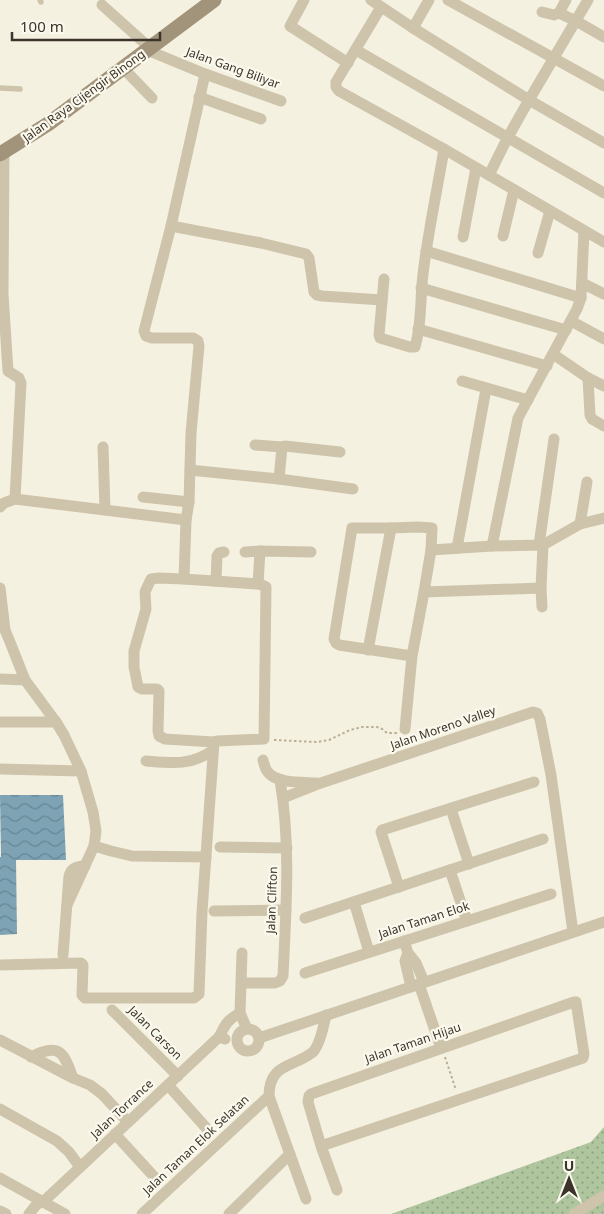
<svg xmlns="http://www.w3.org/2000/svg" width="604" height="1214" viewBox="0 0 604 1214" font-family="'Noto Sans',sans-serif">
<defs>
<pattern id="grass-dots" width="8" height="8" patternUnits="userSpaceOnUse" patternTransform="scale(1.25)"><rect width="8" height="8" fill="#aec59e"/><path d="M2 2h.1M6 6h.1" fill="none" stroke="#8fa181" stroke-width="1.8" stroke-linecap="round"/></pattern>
<pattern id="water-waves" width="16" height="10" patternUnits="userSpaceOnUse" patternTransform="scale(1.25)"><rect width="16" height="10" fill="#7da3b4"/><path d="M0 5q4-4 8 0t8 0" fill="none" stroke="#688693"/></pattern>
</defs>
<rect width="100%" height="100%" fill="#f5f1e0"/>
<path fill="url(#grass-dots)" d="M604 1127V1214H391L591 1142Z"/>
<path fill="url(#water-waves)" d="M0 795H63L66 860H16L17 934 0 935V857H1Z"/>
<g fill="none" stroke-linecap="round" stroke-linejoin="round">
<g stroke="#baaf95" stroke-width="2" stroke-dasharray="2.5 2.5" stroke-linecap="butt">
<path d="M274 740 317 742 329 740 350 730 362 727H377L382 729 387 733H397"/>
<path d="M445 1057 456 1090"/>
<path d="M603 1214 604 1212"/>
</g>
<g stroke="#cec4ab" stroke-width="5.5">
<path d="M40 0 41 2"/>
<path d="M0 88 20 89"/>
</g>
<g stroke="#cec4ab" stroke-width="11">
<path d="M304 0 290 26 348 63"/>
<path d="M371 0 413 28 529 100 604 143"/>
<path d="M448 0 604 86"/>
<path d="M102 5 150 48"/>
<path d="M381 7 336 82V87L339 91 444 149 604 242"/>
<path d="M542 12 554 15 559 13 576 21 604 37"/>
<path d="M559 13 566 0"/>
<path d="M413 28 429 0"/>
<path d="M147 50 205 74 281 101"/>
<path d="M356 50 604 193"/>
<path d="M123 68 152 98"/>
<path d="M199 97 261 119"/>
<path d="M489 175 508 137 529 100 588 0"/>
<path d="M171 226 261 243 306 254 309 258 314 292 317 295 322 296 382 300"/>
<path d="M503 236 514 190"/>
<path d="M463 237 476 168"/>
<path d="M426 251 581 298"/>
<path d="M538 253 550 211"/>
<path d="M384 279 379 335 380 338 410 347H415C422 324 420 298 423 274 428 232 437 191 444 149"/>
<path d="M582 283 604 294"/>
<path d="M421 288 566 330"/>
<path d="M571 321 604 339"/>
<path d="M418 329 547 366"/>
<path d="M553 354 588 378 604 386"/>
<path d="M588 378 590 415 592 419 604 426"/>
<path d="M462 381 528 400"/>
<path d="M255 445 282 447 285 446 340 452"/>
<path d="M103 447 105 510"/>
<path d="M190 470 279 479 353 489"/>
<path d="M279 479 282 447"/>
<path d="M143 497 189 502"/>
<path d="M15 499 186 520"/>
<path d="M0 507 4 503 15 499 21 383 19 378 8 371 3 294 4 151"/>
<path d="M580 524 587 482"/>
<path d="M539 545 554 439"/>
<path d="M492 546 518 418 577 309 581 298 584 231"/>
<path d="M457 548 486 389"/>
<path d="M431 550 492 546 543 545 580 524 604 518"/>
<path d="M245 552 260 551 311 552"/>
<path d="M184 579 159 578 151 579 145 592 146 609 134 651V667L138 687 142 689H157L159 691 158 731 159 736 165 739 214 742"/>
<path d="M216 581 217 556 219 553 224 552"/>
<path d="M258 584 260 551"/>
<path d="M0 588 5 630 10 642 25 680 56 722 64 735 81 771 93 812 96 831 94 846 67 905"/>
<path d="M424 592 541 588"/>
<path d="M542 607 541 588 543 545"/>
<path d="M368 650 391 528"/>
<path d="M0 679 25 680"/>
<path d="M0 722H56"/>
<path d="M405 729 412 656 424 592 431 550 432 528 418 527 391 528H352L334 639 336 643 339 645 412 656"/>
<path d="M263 760C264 764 265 768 267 771 275 784 304 782 317 783"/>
<path d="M146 761C171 763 190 766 212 751"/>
<path d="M0 769 81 771"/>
<path d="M283 798 321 783 533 712 537 713 540 719 551 775 573 932"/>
<path d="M451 809 469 864"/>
<path d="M94 846 111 851 132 856 206 857"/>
<path d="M220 847 287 848"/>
<path d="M450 870 467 921"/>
<path d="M399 887 381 832 382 830 534 782"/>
<path d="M354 902 369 952"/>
<path d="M214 911 286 910"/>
<path d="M305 918 543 839"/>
<path d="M404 941 408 953 416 963 424 982"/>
<path d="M242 953 240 1013 247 1029"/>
<path d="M408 953 405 961 411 987"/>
<path d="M63 955 69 876C71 868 77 866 85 866"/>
<path d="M0 965 81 963 83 965 82 995 85 998H194L199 994 202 912 214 742 217 741 264 739 266 587 262 585 258 584 184 579 186 520 189 502 191 433 199 346 198 341 193 338H152L146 336 144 331 171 226 205 74"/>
<path d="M305 973 551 894"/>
<path d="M242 983H275L280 981 283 976C286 910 291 845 280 780"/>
<path d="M419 984 441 1048"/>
<path d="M112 1010 178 1076"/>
<circle cx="248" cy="1040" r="11"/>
<path d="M259 1038 604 922"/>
<path d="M225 1039 219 1037C226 1024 226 1021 240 1013"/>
<path d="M0 1040 73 1078 90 1085 102 1094 128 1122"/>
<path d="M31 1057C60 1042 64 1053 73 1078"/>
<path d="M168 1085 208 1130"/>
<path d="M269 1096 306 1199"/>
<path d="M0 1109 57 1141 69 1152 80 1167"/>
<path d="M115 1134 158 1181"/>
<path d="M321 1146 583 1058 584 1054 576 1002H574L311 1094 309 1096 308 1102 321 1146 337 1190"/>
<path d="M0 1178 65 1214"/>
<path d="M0 1211 6 1214"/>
<path d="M29 1214 37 1204 43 1202 219 1037"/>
<path d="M142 1214 269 1096C269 1063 293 1068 313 1052 320 1045 324 1025 326 1015"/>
<path d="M229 1214 290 1154"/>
<path d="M574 1214 604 1196"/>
</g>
<path stroke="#a2947b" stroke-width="15" d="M0 154 48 124 214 0"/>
</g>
<g text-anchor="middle" stroke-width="4.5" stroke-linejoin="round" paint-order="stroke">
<g font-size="12" fill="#3c342a" stroke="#fbf9ed">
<text transform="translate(233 68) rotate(20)" y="4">Jalan Gang Biliyar</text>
<text transform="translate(84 96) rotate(-36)" y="4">Jalan Raya Cijengir Binong</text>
<text transform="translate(443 728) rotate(-19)" y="4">Jalan Moreno Valley</text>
<text transform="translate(272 900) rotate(-88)" y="4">Jalan Clifton</text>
<text transform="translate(424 920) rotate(-18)" y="4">Jalan Taman Elok</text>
<text transform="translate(155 1033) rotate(45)" y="4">Jalan Carson</text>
<text transform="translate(413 1043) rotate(-19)" y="4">Jalan Taman Hijau</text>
<text transform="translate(122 1109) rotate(-43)" y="4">Jalan Torrance</text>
<text transform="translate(196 1145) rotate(-43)" y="4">Jalan Taman Elok Selatan</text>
</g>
</g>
<g transform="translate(569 1179)" stroke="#fbf9ed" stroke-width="4" paint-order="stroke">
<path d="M0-4L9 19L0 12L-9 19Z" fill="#3c342a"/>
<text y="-8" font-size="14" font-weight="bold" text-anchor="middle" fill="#3c342a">U</text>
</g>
<path d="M12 32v8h148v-8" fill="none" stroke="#3c342a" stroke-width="2.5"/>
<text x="20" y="32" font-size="15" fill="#3c342a" stroke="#fbf9ed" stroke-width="4" paint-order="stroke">100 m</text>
</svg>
